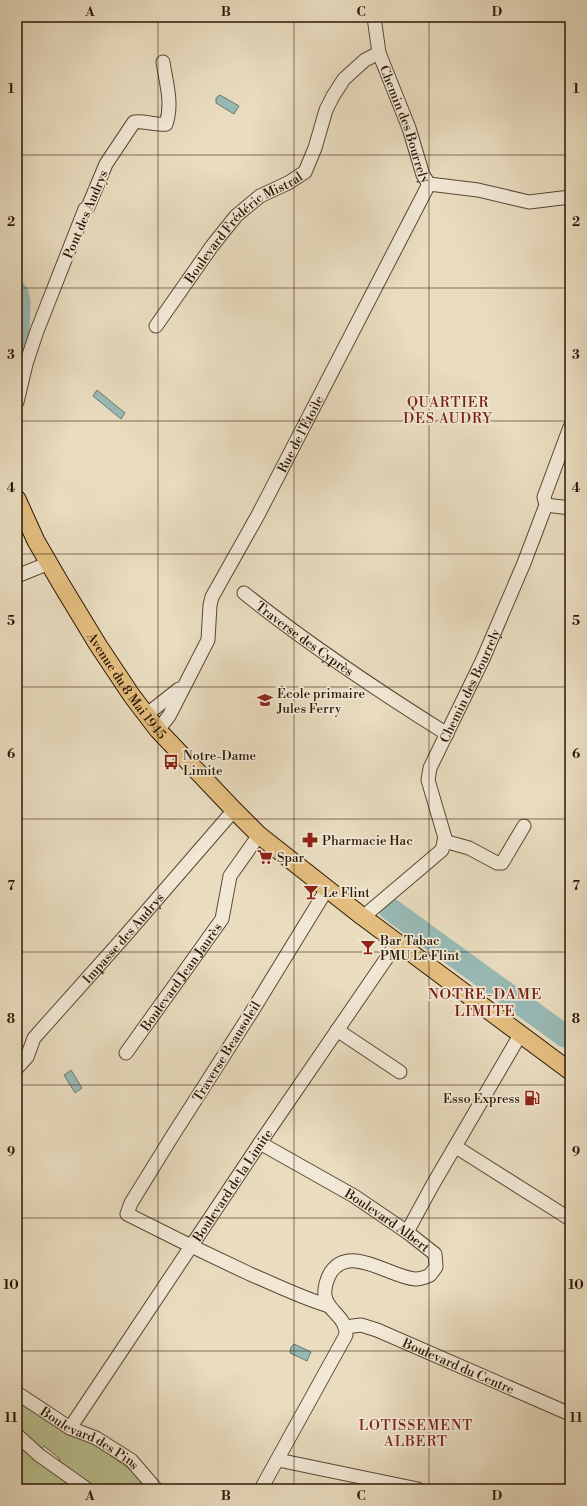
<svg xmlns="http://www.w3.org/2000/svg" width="587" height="1506" viewBox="0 0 587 1506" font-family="'Libre Bodoni',serif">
<rect width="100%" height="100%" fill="#e9dcbf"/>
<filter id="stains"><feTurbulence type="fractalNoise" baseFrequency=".005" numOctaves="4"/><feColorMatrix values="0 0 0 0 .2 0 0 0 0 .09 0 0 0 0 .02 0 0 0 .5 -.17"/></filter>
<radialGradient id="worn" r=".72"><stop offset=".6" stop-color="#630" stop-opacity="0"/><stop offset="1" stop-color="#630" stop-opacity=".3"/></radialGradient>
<g fill="#b9c090" stroke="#726c4a">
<path d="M17 1398 61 1428 97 1446 134 1472 146 1489H96L63 1468 59 1458 44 1446 41 1449 17 1429Z"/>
<path d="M17 1441 69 1483 59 1484 66 1489H17Z"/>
</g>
<g fill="#98bab6" stroke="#6c796f">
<path d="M220 95 239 106 234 114 216 103V98Z"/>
<path d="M97 390 125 413 121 419 93 396Z"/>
<path d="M71 1070 82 1088 75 1093 64 1075Z"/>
<path d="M294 1344 311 1352 307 1361 290 1353 291 1347Z"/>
</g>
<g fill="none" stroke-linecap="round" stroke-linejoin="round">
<g stroke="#98bab6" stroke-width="23">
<path d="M17 293 19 303 17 357"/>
<path d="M390 909 565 1036"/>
</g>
<defs>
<g id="minor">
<path id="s1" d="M374 17 379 53 409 128 423 175 429 184 478 190 529 202 570 197"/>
<path id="s2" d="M156 326 212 246 236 216 260 196 288 183 305 172 315 148 326 110 333 96 344 79 365 60 379 53"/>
<path d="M17 402 26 364 37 331 85 209 88 207 106 164 134 122C144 120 155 126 166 124 173 104 166 82 163 62"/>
<path d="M546 505 570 508"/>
<path d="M17 576 49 563"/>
<path id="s3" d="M244 593C308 644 377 690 447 734"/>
<path d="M146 715 179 689"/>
<path id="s4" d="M158 730 169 716 208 640 210 605 212 597 258 515 429 184"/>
<path d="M444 841 469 848 497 863H502L524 826"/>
<path d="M327 889 251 1013 173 1135 131 1203 127 1214C168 1235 209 1255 250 1274 276 1285 302 1298 329 1306"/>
<path id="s5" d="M363 917 442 850 445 838 428 780 430 768 483 659 524 563 546 505 544 497 570 427"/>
<path d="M337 1030 400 1072"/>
<path id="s6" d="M126 1053 222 919 230 876 259 835"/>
<path id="s7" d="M17 1068 27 1057 34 1038 125 936 234 810"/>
<path id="s8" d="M260 1143 354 1196 407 1232 435 1254 436 1267 430 1275C426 1277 420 1279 415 1279 390 1277 350 1244 331 1272 327 1278 324 1288 325 1296 327 1307 336 1312 342 1321 345 1325 346 1330 346 1335L261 1489"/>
<path d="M456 1147 570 1219"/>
<path d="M407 1232 432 1186 520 1035"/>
<path id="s9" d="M345 1327 361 1325 377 1330 570 1414"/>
<path id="s10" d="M17 1393 70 1428 96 1438 131 1460 156 1489"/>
<path id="s11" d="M70 1428 260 1143 397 943"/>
<path d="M17 1435 39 1455 87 1489"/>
<path d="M278 1460 418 1489"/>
</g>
<g id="major">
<path id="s12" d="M17 499 36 541 61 584 98 645 132 696 158 730 234 810 259 835 363 917 570 1071"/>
</g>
</defs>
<use href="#minor" stroke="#5a4833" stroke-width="15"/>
<use href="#major" stroke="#2b1704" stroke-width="19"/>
<use href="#minor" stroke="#f1e8d5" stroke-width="13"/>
<use href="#major" stroke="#e4be80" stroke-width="17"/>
</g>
<path fill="none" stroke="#2b1704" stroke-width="1" stroke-opacity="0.55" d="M158 17V1489M294 17V1489M429 17V1489M17 155H570M17 288H570M17 421H570M17 554H570M17 687H570M17 819H570M17 952H570M17 1085H570M17 1218H570M17 1351H570"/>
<defs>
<symbol id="school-bare" viewBox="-9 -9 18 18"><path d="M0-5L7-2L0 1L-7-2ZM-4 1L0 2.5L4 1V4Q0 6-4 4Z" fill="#8f2418" stroke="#f1e8d5" stroke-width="2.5" paint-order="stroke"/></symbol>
<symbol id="bus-bare" viewBox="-9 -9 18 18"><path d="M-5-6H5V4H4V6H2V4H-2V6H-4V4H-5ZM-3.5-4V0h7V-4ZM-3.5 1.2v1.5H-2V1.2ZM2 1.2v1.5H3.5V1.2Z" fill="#8f2418" stroke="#f1e8d5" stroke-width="2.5" paint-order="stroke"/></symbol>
<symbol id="pharmacy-bare" viewBox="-9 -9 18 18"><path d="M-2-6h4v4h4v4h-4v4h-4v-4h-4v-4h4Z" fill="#8f2418" stroke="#f1e8d5" stroke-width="2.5" paint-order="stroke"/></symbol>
<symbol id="supermarket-bare" viewBox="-9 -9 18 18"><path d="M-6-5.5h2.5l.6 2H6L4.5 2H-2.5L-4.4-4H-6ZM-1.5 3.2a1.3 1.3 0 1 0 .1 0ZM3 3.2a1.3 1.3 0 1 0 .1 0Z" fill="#8f2418" stroke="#f1e8d5" stroke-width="2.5" paint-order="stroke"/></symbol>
<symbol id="bar-bare" viewBox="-9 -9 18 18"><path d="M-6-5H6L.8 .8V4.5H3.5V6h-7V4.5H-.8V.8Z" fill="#8f2418" stroke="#f1e8d5" stroke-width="2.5" paint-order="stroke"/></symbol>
<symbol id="fuel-bare" viewBox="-9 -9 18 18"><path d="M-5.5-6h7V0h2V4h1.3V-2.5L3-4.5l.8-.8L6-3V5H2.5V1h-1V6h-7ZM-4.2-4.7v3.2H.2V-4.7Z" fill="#8f2418" stroke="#f1e8d5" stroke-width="2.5" paint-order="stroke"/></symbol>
</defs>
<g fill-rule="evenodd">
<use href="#school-bare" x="254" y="689" width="22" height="22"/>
<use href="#bus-bare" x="160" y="751" width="22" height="22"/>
<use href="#pharmacy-bare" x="299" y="829" width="22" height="22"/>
<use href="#supermarket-bare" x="254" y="846" width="22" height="22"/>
<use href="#bar-bare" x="300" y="881" width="22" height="22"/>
<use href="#bar-bare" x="357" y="936" width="22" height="22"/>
<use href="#fuel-bare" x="521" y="1087" width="22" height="22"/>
</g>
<g text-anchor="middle" stroke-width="3.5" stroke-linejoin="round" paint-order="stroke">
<g font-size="13" fill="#2b1704" stroke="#f1e8d5">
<text dy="5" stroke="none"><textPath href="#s1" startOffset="112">Chemin des Bourrely</textPath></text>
<text transform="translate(85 214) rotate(-67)" y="5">Pont des Audrys</text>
<text dy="5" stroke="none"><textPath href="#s2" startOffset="134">Boulevard Frédéric Mistral</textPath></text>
<text dy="5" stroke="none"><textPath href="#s4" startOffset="332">Rue de l'Étoile</textPath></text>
<text dy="5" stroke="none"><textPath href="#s3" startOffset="76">Traverse des Cyprès</textPath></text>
<text dy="5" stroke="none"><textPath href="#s12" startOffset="217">Avenue du 8 Mai 1945</textPath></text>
<text dy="5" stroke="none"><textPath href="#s5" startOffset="280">Chemin des Bourrely</textPath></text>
<text dy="5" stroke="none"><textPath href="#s7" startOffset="169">Impasse des Audrys</textPath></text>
<text dy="5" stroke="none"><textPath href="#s6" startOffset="94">Boulevard Jean Jaurès</textPath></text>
<text transform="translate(226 1051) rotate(-58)" y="5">Traverse Beausoleil</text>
<text dy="5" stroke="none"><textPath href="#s11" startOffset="292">Boulevard de la Limite</textPath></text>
<text dy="5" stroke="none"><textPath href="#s8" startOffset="149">Boulevard Albert</textPath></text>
<text dy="5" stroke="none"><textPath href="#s9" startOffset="122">Boulevard du Centre</textPath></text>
<text dy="5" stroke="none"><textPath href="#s10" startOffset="86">Boulevard des Pins</textPath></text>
</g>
<g font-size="13" fill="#2b1704" stroke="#f1e8d5" text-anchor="start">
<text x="277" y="698">École primaire<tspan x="277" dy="15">Jules Ferry</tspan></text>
<text x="183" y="760">Notre-Dame<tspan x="183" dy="15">Limite</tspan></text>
<text x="322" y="845">Pharmacie Hac</text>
<text x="277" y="862">Spar</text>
<text x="323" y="897">Le Flint</text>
<text x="380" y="945">Bar Tabac<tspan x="380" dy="15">PMU Le Flint</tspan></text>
<text x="520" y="1103" text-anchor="end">Esso Express</text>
</g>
<g font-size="14" letter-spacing="1" fill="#7a1f14" stroke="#f1e8d5">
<text x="448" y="407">QUARTIER<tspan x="448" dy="16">DES AUDRY</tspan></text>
<text x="416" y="1430">LOTISSEMENT<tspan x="416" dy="16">ALBERT</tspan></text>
</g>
<g font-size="15" letter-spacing="1" fill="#7a1f14" stroke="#f1e8d5">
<text x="485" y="999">NOTRE-DAME<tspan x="485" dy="17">LIMITE</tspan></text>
</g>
</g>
<rect width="587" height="1506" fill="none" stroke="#e9dcbf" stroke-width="44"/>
<rect x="22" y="22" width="543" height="1462" fill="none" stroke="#2b1704" stroke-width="1.5"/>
<g font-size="13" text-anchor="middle" font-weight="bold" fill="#2b1704">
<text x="90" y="16">A</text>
<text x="226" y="16">B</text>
<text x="361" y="16">C</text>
<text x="497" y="16">D</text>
<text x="11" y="93">1</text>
<text x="576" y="93">1</text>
<text x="11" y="226">2</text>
<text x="576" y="226">2</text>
<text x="11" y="359">3</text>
<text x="576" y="359">3</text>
<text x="11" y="492">4</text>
<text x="576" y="492">4</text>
<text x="11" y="625">5</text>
<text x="576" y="625">5</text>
<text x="11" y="758">6</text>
<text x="576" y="758">6</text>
<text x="11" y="890">7</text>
<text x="576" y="890">7</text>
<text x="11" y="1023">8</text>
<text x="576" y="1023">8</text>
<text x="11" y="1156">9</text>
<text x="576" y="1156">9</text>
<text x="11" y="1289">10</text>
<text x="576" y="1289">10</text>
<text x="11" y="1422">11</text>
<text x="576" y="1422">11</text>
<text x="90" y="1500">A</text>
<text x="226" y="1500">B</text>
<text x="361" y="1500">C</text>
<text x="497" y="1500">D</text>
</g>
<rect width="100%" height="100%" filter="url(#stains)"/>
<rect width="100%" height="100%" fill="url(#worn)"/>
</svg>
